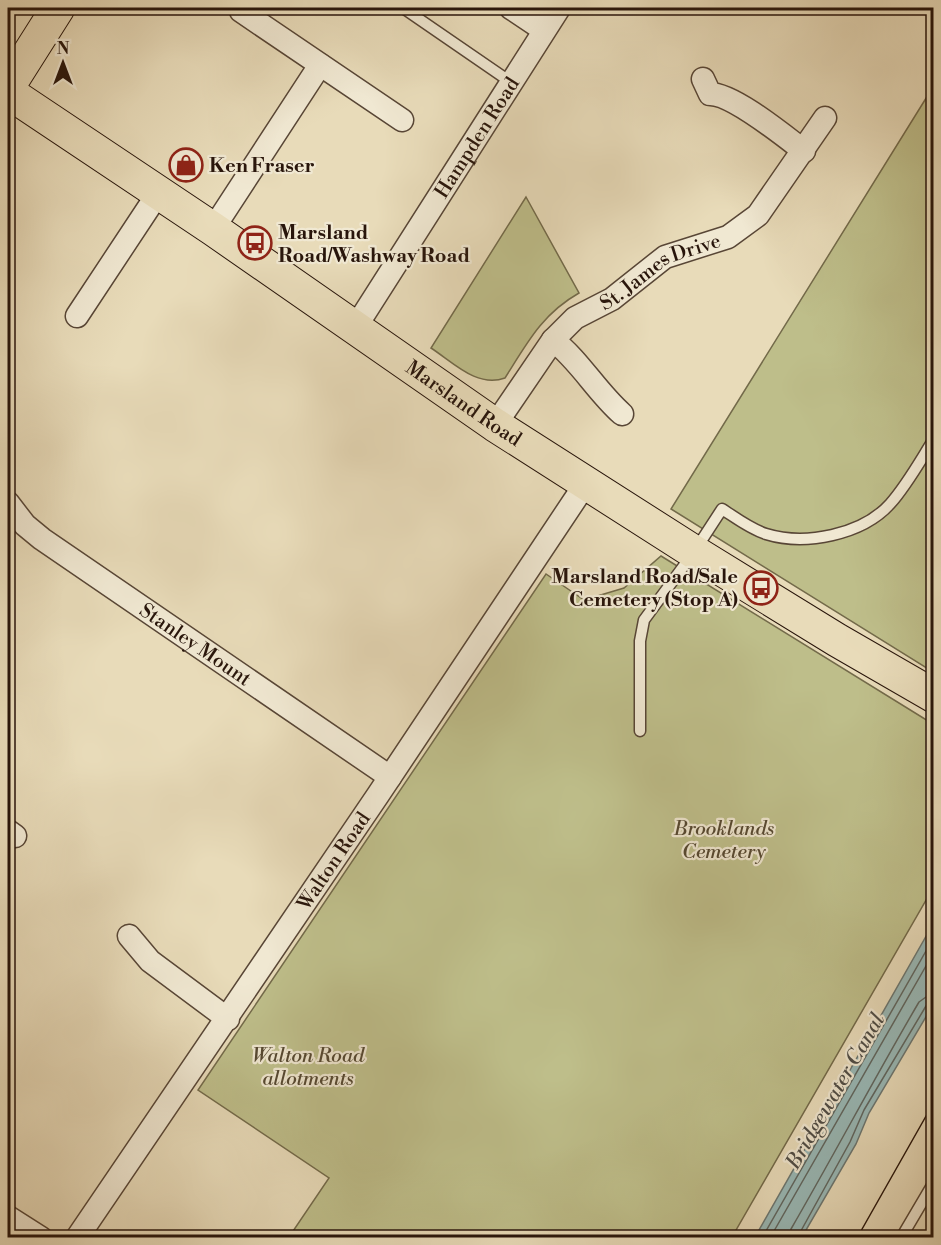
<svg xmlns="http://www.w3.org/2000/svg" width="941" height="1245" viewBox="0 0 941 1245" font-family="'Libre Bodoni',serif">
<rect width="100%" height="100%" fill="#e8dbb9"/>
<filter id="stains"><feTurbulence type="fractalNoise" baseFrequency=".00333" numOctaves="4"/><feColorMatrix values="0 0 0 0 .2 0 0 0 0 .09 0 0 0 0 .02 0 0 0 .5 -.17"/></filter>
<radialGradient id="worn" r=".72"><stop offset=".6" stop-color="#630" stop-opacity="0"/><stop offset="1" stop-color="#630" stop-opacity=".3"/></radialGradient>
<g fill="#bebe8a" stroke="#736a4a" stroke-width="1.5">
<path d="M933 87V672L671 509Z"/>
<path d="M526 197 579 293C542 314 527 343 505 378 477 388 454 363 431 348Z"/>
<path d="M661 556 933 724V888L732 1237H289L329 1178 198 1090 546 574 584 600 624 588Z"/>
</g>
<path fill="#99b9b7" stroke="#6c7772" stroke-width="1.5" d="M933 924V1005L869 1113 856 1144 802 1237H755Z"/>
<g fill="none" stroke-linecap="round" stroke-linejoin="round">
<g stroke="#606761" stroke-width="1.5">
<path d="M762 1238 934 937"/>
<path d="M770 1238 934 952"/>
<path d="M790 1238 791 1229C835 1153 875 1077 919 1002L926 997 934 995"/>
<path d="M797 1238 850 1142 864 1110 926 1006 934 1003"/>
</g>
<defs>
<g id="lane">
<path d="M403 8 512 83"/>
<path d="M640 731V641L644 620 694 552 722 509C736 518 750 529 766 534 805 546 862 535 890 504 907 485 920 461 934 439"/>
<path d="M901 1238 934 1182"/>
</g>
<g id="street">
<path d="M511 8 544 30"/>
<path d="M241 11 402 120"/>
<path d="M703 79 710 94C733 94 783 135 804 151"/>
<path d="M213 229 320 65"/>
<path d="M77 316 159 192"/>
<path id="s1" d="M355 328 559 8"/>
<path d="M553 340C580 361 596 391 622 414"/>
<path id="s2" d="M495 425 553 340 575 318 612 299 665 257 728 237 758 215 825 118"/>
<path id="s3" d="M8 503 25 525 42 539 390 777"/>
<path d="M8 831 15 836"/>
<path d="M129 936 150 961 228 1019"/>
<path d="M8 1217 41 1238"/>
<path id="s4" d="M77 1238 378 795 586 483"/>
</g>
<g id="primary">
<path id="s5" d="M8 92 213 229 495 425 694 552 837 640 934 696"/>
</g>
<path id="highway" d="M8 87 58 8"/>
</defs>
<use href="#lane" stroke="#584636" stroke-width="13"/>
<use href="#street" stroke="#584636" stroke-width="25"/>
<use href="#primary" stroke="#28150b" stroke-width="35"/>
<use href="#highway" stroke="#28150b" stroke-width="35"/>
<use href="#lane" stroke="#f0e8d2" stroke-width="10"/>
<use href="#street" stroke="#f0e8d2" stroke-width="22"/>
<use href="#primary" stroke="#e8dbb9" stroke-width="33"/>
<use href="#highway" stroke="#e8dbb9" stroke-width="33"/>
<path stroke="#28150b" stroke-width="1.5" d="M857 1238 934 1102"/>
</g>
<defs>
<symbol id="shop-ring" viewBox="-11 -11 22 22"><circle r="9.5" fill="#f0e8d2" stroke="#8f2418" stroke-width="1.5"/><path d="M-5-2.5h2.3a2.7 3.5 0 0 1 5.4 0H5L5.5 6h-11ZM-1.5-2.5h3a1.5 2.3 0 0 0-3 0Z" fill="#8f2418"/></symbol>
<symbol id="bus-ring" viewBox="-11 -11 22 22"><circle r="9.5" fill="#f0e8d2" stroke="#8f2418" stroke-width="1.5"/><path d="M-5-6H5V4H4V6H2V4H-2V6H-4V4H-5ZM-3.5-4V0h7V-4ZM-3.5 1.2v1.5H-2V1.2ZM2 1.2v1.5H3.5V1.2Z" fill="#8f2418"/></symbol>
</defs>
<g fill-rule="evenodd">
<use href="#shop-ring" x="167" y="146" width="38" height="38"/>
<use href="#bus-ring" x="236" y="224" width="38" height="38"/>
<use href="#bus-ring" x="742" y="569" width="38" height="38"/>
</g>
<g text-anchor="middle" stroke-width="4.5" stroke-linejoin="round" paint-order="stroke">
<g font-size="20" fill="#28150b" stroke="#f0e8d2">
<text dy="7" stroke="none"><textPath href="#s1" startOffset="226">Hampden Road</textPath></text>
<text dy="7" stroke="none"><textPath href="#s2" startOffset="232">St. James Drive</textPath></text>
<text dy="7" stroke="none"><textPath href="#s5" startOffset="552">Marsland Road</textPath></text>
<text dy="7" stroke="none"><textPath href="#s3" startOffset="236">Stanley Mount</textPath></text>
<text dy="7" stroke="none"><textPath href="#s4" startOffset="456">Walton Road</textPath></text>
</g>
<g font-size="20" font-weight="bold" fill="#28150b" stroke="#f0e8d2" text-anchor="start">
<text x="209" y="172">Ken Fraser</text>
<text x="278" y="239">Marsland<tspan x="278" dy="23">Road/Washway Road</tspan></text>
<text x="738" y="583" text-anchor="end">Marsland Road/Sale<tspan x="738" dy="23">Cemetery (Stop A)</tspan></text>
</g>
<g font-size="20" font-style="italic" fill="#554831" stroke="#f0e8d2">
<text x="724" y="835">Brooklands<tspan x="724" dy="23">Cemetery</tspan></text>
<text x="308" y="1062">Walton Road<tspan x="308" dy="23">allotments</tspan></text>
</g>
<g font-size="21" font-style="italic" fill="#504e47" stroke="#f0e8d2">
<text transform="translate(835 1091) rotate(-60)" y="7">Bridgewater Canal</text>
</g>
</g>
<rect width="941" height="1245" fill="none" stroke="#e8dbb9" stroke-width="30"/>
<rect x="9" y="9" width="923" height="1227" fill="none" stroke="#28150b" stroke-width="3"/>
<rect x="15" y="15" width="911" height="1215" fill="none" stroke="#28150b" stroke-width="1.5"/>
<g transform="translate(63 63)" stroke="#f0e8d2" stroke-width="4.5" paint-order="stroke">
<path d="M0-4.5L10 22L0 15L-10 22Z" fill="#28150b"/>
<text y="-9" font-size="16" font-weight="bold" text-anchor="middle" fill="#28150b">N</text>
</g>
<rect width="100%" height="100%" filter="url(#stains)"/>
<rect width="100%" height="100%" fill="url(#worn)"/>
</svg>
